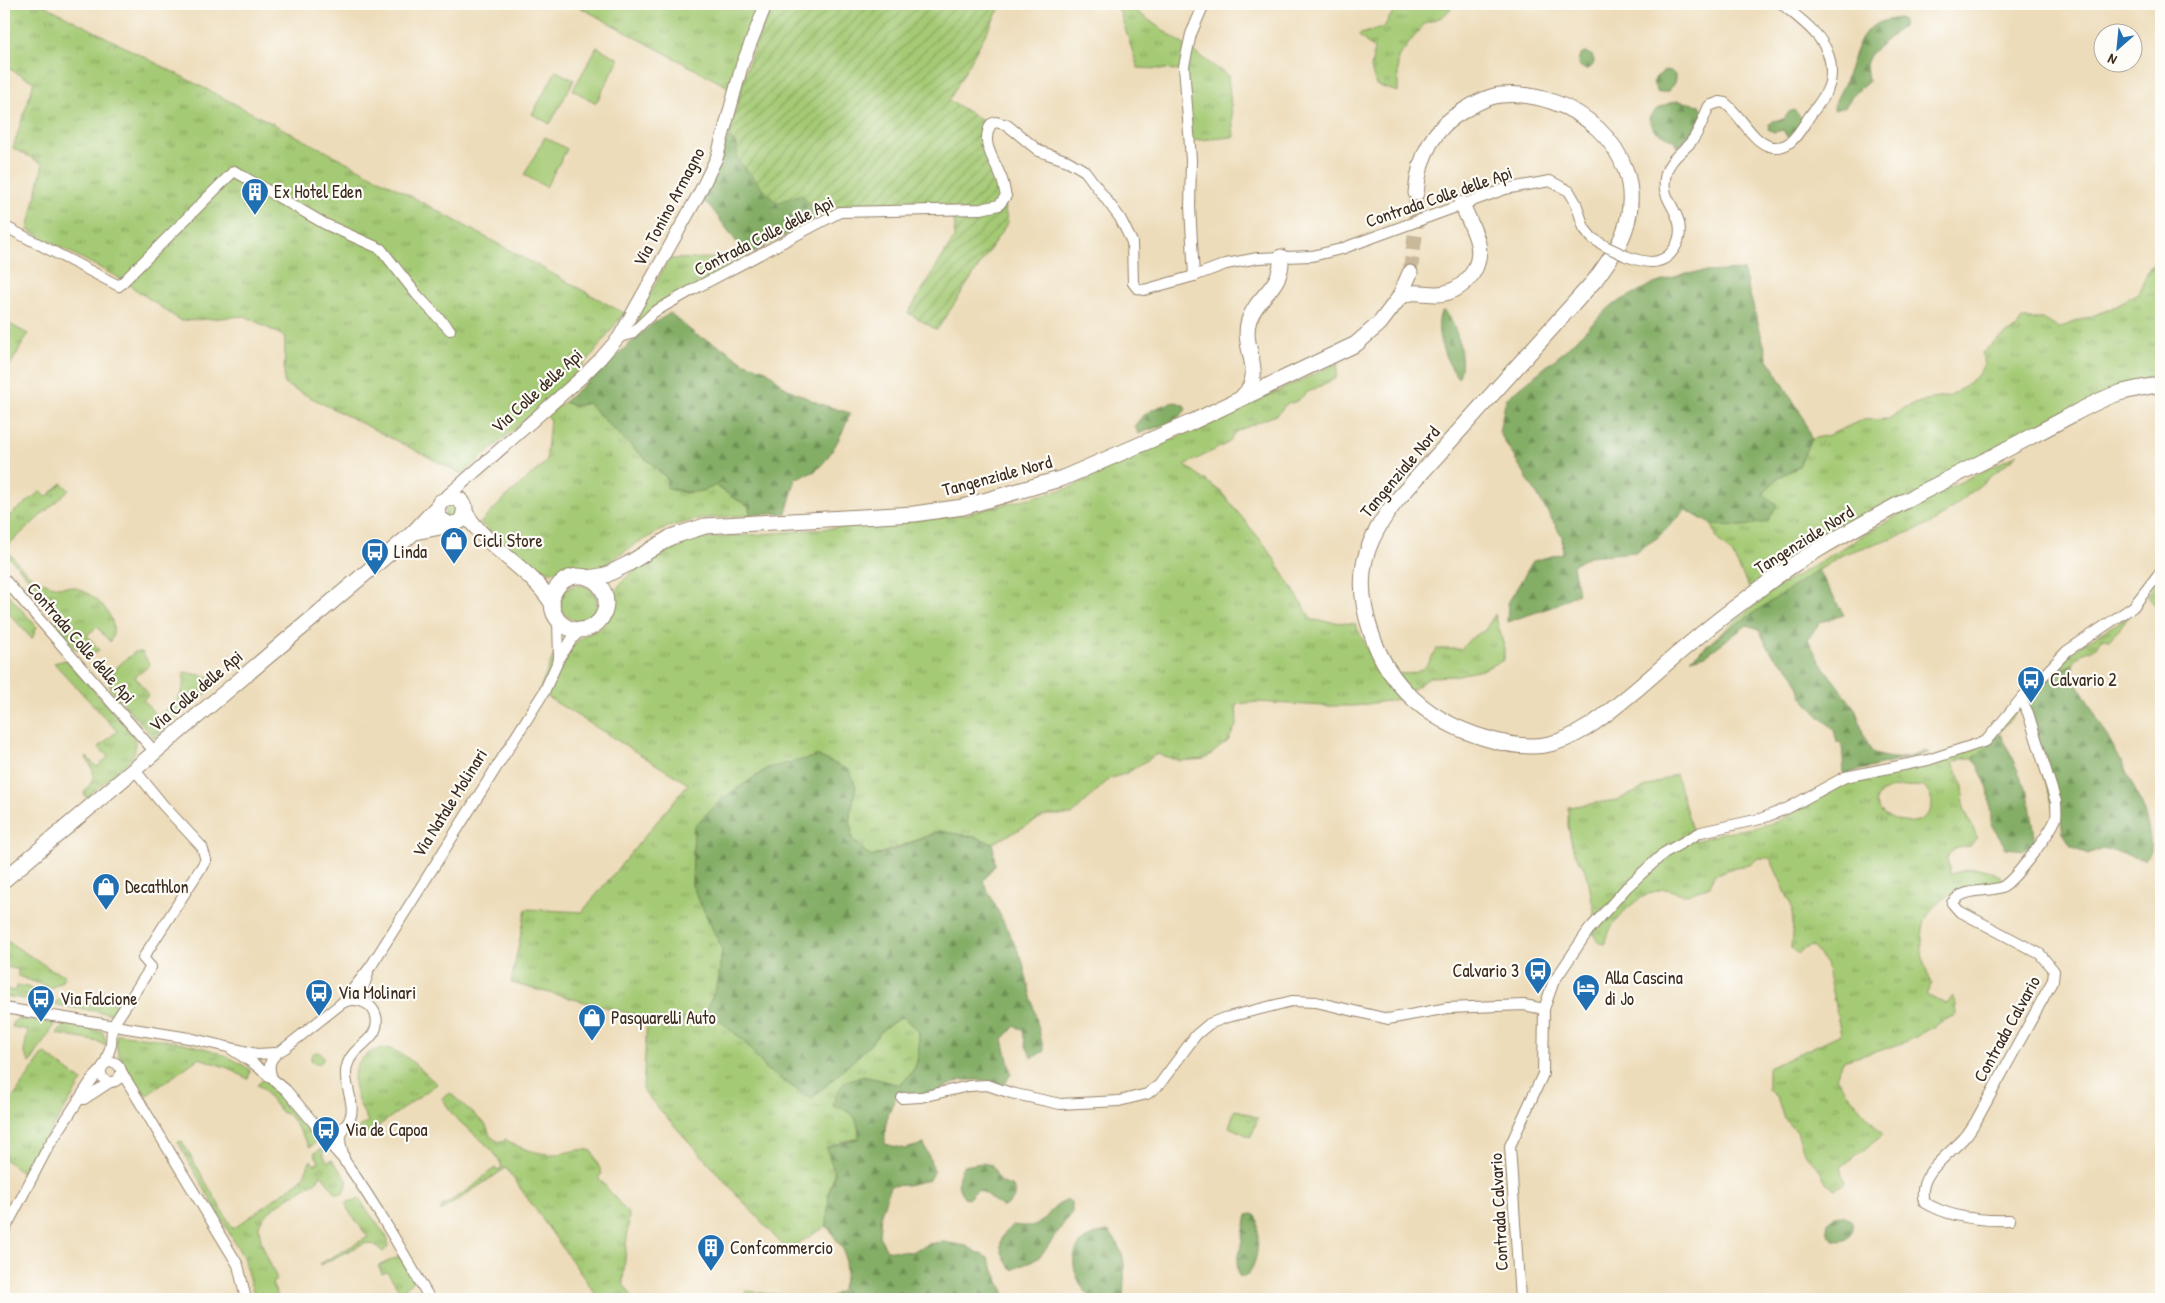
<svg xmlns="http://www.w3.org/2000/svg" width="2165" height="1303" viewBox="0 0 2165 1303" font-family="'Patrick Hand',sans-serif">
<defs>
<pattern id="grass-tufts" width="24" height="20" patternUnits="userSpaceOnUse" patternTransform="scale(1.25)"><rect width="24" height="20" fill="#a5ca75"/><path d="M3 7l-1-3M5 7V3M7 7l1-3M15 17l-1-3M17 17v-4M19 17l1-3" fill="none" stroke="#88a45f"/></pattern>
<pattern id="forest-firs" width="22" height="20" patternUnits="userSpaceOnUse" patternTransform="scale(1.25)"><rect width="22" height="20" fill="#84ae66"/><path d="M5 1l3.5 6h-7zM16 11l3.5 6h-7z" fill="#6d8e53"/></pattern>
<pattern id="garden-furrows" width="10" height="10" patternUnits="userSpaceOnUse" patternTransform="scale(1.25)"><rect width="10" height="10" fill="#a5ca75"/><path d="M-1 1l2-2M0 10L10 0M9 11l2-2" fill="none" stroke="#88a45f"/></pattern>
</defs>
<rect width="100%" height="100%" fill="#fdfcf7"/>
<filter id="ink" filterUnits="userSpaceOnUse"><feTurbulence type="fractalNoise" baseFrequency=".02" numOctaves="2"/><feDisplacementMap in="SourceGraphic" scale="10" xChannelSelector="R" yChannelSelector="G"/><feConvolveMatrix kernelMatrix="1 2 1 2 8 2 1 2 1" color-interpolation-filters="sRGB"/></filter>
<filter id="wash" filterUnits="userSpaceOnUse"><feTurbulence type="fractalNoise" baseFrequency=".0096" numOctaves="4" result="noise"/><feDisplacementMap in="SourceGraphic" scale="20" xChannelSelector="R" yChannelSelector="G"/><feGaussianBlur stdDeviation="1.12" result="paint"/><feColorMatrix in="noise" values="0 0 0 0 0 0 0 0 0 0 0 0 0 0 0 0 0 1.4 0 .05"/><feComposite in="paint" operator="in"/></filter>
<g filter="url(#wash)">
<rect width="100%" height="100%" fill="#eddcb9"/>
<g fill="url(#grass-tufts)" stroke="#707a4a" fill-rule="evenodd">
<path d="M4 4H42L385 182 624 313 589 359 539 408 462 474 284 384 285 337 245 316 181 321 119 278 28 230 43 164 13 148 34 82 4 66Z"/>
<path d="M574 4H760L728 87Z"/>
<path d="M1117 4H1126L1228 76 1234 137 1186 141 1181 70 1138 68Z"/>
<path d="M1405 4H1456L1442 17 1425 23 1398 57V92L1376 85 1371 69 1374 49 1358 35 1384 27 1391 15Z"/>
<path d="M726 255 730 265 632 327 669 259 717 258Z"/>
<path d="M2161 256V380L2127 384 1749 588 1732 554 1718 540 1712 525 1743 526 1762 494 1776 479 1799 466 1811 439 1829 435 1862 420 1889 419 1903 408 1926 400 1951 396 1976 377 1984 365 1982 353 1997 340 2017 328 2022 319H2043L2058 328 2106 311 2138 293 2150 267Z"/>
<path d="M4 321 28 334 4 376Z"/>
<path d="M1338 363 1336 378 1306 393 1297 401 1285 405 1278 414 1235 432 1230 442 1185 465 1221 492 1268 549 1312 620 1355 624 1379 672C1410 674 1421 680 1437 649H1461L1470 639 1485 630 1495 614 1504 647V660L1482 670 1454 676 1430 677 1399 699 1355 706H1324L1257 702 1236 704 1237 724 1228 741 1205 759 1180 761 1157 754 1127 773 1109 779 1072 815H1047L993 843 974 837 940 831 871 857 852 839 850 815 856 787 768 768 722 799 694 826 692 885 722 949 718 983 707 1010 744 1041 767 1070 811 1099 867 1048 883 1029 903 1016 919 1032C918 1058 921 1067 899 1085L862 1076 849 1111 858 1122 859 1138 841 1142 829 1194 827 1226 787 1250 643 1091 647 1018 511 983 526 909 582 912 688 784 539 692 553 656C558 654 566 653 571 649 575 646 576 641 581 638 593 630 607 629 612 612 614 603 611 595 618 587 636 563 665 551 691 540L893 523 967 514 1072 487 1104 469 1208 424Z"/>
<path d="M564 402 574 406 588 403 620 436 667 478 668 489 688 493 715 485 732 497 749 506 750 515 699 519 668 527 637 543 602 567 595 569 576 568 560 572 550 571 532 564 480 523 506 497 546 462 550 420 546 416Z"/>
<path d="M2018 454 1940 518 1924 527 1842 555 1722 634 1691 659 1770 592 1882 524 1932 496Z"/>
<path d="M62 483 69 490 5 548C14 558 25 574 38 580 44 583 53 586 60 587 64 587 68 586 72 587 94 592 123 618 110 642L97 627 87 635 99 650C81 662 66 640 56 628L57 609 4 552V520L41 491 46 497Z"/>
<path d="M449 504 458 507 455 518 446 517 444 508Z"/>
<path d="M2161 575V601L2155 605 2147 596Z"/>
<circle cx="579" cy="603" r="18"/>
<path d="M4 590 37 627 32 639 4 608Z"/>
<path d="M2129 616 2111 639 2102 638 2096 647 2082 653 2073 664 2064 668 2039 689 2017 711 1986 749 1974 758H1964L1953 763 1963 784 1964 808 1977 837 1970 846 1953 849 1947 857 1950 874C1971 869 1980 864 2000 876L2002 883C1966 889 1924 893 1922 938 1921 955 1924 968 1932 983L1926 995 1946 1004 1952 996 1956 1005 1957 1015C1943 1019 1935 1026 1923 1033 1899 1047 1869 1053 1843 1061L1836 1077 1845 1090 1883 1135 1841 1167 1845 1183 1835 1189 1825 1181 1819 1169 1805 1154 1797 1132 1784 1118 1777 1097 1768 1090V1068L1841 1034 1826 964 1812 946 1803 949 1798 954 1791 947 1793 922 1791 904 1770 858H1758L1750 865 1735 867 1714 875 1710 886C1702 889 1693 894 1684 894 1678 894 1672 889 1665 889 1642 891 1607 921 1606 944L1599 943 1593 934 1594 911 1587 873 1573 850 1568 826V807L1617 800 1676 774 1695 841 1726 832 1753 828 1776 822 1846 783 1901 770 1975 749 2054 668 2081 645ZM1918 786 1924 787C1930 794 1935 802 1930 811 1911 841 1853 804 1887 790 1896 786 1908 787 1918 786Z"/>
<path d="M135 652H142L150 665 135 677 149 695 143 700 157 716C178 700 184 699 184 672L211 677 220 681 154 738 110 689C110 670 121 663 135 652Z"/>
<path d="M66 660 131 732C136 742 137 748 132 758L86 798 84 793C95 778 97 774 86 758L87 757 97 767 108 757 99 747 117 731 54 663Z"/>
<path d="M4 939 52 970 65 975 61 982 51 988 18 976V969L4 967Z"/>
<path d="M17 985 35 989 41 998 36 1001 4 996V989L15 991Z"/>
<path d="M103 992C109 997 114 1000 117 1008L113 1014 51 1004 65 997 95 1004Z"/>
<path d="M19 1018 52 1023 54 1026 30 1063 24 1052 28 1030 12 1027 13 1022Z"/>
<path d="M64 1025 102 1031 105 1038 106 1047 99 1042 57 1034Z"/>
<path d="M117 1034C162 1040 211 1042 249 1069L250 1073 248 1079 228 1068 199 1058 146 1096C133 1078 112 1058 117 1034Z"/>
<path d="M383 1048C404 1049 421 1071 437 1084L363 1137 357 1129 368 1121C352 1093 342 1058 383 1048Z"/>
<circle cx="317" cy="1058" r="6"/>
<path d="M44 1053 82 1081 24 1174 4 1159V1111Z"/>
<path d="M265 1078 283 1092 318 1138 317 1142 310 1147 289 1115 281 1112 262 1088 257 1085Z"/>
<path d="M450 1093 486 1125 490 1136 497 1141 504 1142 505 1139C520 1149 539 1155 557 1154 569 1153 582 1147 592 1151L602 1174 598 1177 629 1215 623 1281V1284L631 1295 625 1298 599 1299 506 1168 441 1211V1207C450 1201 459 1196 468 1190 479 1183 484 1174 496 1168L498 1170 502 1167C496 1147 466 1130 453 1115 449 1110 446 1103 442 1098Z"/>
<path d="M1235 1109 1258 1118 1251 1137 1229 1127Z"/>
<path d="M182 1141 233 1229 302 1179 311 1160 314 1165 319 1162 314 1153 324 1148 326 1150 322 1153 328 1162 332 1160 348 1181 343 1194 336 1193 321 1174 318 1180C304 1189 259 1212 259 1227 260 1246 270 1262 277 1279L272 1284 279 1299H255L243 1257 178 1142Z"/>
<path d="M359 1199 388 1239V1247L383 1252 375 1245 365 1243 320 1265 319 1264 368 1237 348 1210 346 1204 348 1202Z"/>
<path d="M400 1256 414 1280 406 1288 400 1291 387 1272 382 1274 378 1266Z"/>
</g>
<g fill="url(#forest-firs)" stroke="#606c42">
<path d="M1899 18 1903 20 1902 27 1871 53 1866 64 1868 82 1853 95 1845 107 1834 110V105C1838 95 1844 86 1847 76 1859 44 1858 23 1899 18Z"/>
<circle cx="1586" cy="61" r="8"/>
<path d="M1666 70 1671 71 1675 75V81L1669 91 1658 93 1653 83 1656 77Z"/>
<path d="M1678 101 1700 105 1703 110 1699 124 1678 147 1675 141 1654 130 1649 118C1654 108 1667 103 1678 101Z"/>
<path d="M1794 110 1802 118 1801 124 1788 138 1783 130 1774 132 1768 129 1769 124 1772 121 1784 119 1789 112Z"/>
<path d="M728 137 801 194 820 216 747 256 709 205 702 201Z"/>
<path d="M1743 270 1768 359 1803 417 1811 439 1799 466 1776 479 1763 494 1777 505 1767 522 1743 526 1712 525 1686 510 1657 538 1635 552 1589 556 1573 565 1578 593 1552 607 1507 622 1508 603 1533 561 1563 553 1562 536 1499 432 1506 399 1560 355 1611 306 1648 286 1686 273Z"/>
<path d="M1444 311C1457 322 1467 364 1458 378 1446 362 1433 333 1441 312Z"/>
<path d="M670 313 696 335 725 349 743 362 766 370 786 388 820 404 850 413C845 429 829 461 815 471 810 474 802 476 796 478L786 513 750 515 749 506 732 497 716 485C700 495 685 493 667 488V478L620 436 588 403 574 406 564 402 651 325Z"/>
<path d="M1176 402 1184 405 1186 409C1178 423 1152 428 1138 434L1135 425C1145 411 1160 405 1176 402Z"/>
<path d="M1818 570 1844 615 1820 622 1808 639 1819 661 1856 710 1864 736 1872 753C1891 760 1906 760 1925 751L1930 753 1844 774 1842 743H1837L1834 729 1819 716 1802 697 1795 677 1787 666 1774 656 1765 642 1759 629 1747 625 1706 655 1691 659 1722 634Z"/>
<path d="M2073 664C2072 678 2084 693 2090 706 2108 737 2155 815 2150 850 2149 853 2146 857 2145 860L2103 848 2088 854 2071 846 2063 832 2061 821 2052 803 2022 708 2051 677Z"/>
<path d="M2001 734 2028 793 2035 836 2032 847 2024 850 2006 848 1992 826 1988 788 1974 758Z"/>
<path d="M818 756 849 770 856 787 850 815 852 839 871 857 891 851 940 831 974 837 993 843 995 865 983 881 1022 959 1044 1051 1032 1058 1025 1044 1023 1030 1015 1026 1003 1039 1011 1073 1004 1086 986 1080H961L934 1092 897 1096C888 1110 884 1126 885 1144L905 1149 924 1144 934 1170 929 1180 907 1185 890 1186 881 1214 879 1236 887 1250 911 1252 928 1244 943 1242 966 1246 988 1258 1004 1292 1005 1299H827L841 1291 846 1273 844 1251 827 1226 829 1194 835 1173 826 1148 859 1138C858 1116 854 1112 833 1106 842 1066 869 1077 900 1085 921 1067 918 1058 919 1032L902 1016 883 1029 867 1048 811 1099 767 1070 744 1041 707 1010 718 983 722 949 692 885 694 826 722 799 768 768Z"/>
<path d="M982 1163 992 1165 1000 1182 1013 1187C1017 1197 1013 1202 1003 1207 992 1202 987 1192 977 1190L968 1199 964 1198C956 1186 957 1179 963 1166Z"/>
<path d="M1068 1200 1072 1203V1212L1046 1249 1038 1258 1012 1270C1000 1255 994 1238 1013 1225 1052 1231 1040 1210 1068 1200Z"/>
<path d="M1253 1214 1256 1216 1258 1220C1258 1237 1260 1267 1244 1277L1239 1276 1237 1265 1247 1215Z"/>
<circle cx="1840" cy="1228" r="13"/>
<path d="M1108 1231C1129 1252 1124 1272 1123 1299H1092C1066 1272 1065 1238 1108 1231Z"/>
</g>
<path fill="url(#garden-furrows)" stroke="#707a4a" d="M772 4H998L1001 6 949 100 984 122 981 143 995 174 1008 222 937 330 908 313 954 238 955 223 949 215 950 206 835 207 820 216 801 194 776 203 737 159V144L728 137 749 61Z"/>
<g fill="#a5ca75" stroke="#707a4a">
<path d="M597 47 619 59 596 103 573 90Z"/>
<path d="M556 71 574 80 550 124 532 114Z"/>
<path d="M545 137 567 149 546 187 524 175Z"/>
<path d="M746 1291 798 1297V1299H745Z"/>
</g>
</g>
<g filter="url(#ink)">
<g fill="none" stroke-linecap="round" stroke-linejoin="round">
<path stroke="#c9b89a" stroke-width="15" stroke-dasharray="15 8" stroke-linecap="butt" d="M1410 273 1416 229V193"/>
<defs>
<g id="minor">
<path d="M4 226 119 286 234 171 325 224 381 249 417 295 450 330"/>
<path d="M1626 256C1634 259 1643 262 1652 262 1671 261 1683 241 1679 223 1674 203 1660 197 1666 173 1670 159 1681 153 1690 143 1700 132 1703 118 1709 106L1720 102 1725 103C1740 114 1752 141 1769 146 1790 152 1799 132 1809 117 1815 108 1824 99 1828 88 1832 79 1832 64 1828 54 1821 33 1798 18 1782 4"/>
<path d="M1194 276 1190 207 1191 160 1184 66 1191 34 1204 4"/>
<path d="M619 337 631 334 654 312 694 289 840 212 981 209 999 205 1006 196C1004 190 1004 183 1001 177 994 158 980 144 991 124L996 122 1007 125 1039 151 1068 161 1085 171 1120 218 1132 242 1133 283 1137 288 1144 290 1194 276 1226 264 1258 258 1312 256 1341 249 1505 189 1550 181 1569 191 1576 203 1584 228 1592 238 1605 246"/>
<path d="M4 579 154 751"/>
<path d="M558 621 559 658"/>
<path d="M342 1003 371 966 544 692 559 659 572 639 580 631"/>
<path d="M366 1003 363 988 368 974"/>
<path d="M4 1008 189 1038 257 1054 275 1053"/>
<path d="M231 1049 253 1063 286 1090 318 1128C327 1132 339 1133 346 1125 361 1107 341 1086 347 1066 352 1045 382 1040 376 1016 374 1009 368 1003 360 1001 354 999 348 1000 342 1003L285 1048C272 1055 266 1063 272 1078"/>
<circle cx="111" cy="1072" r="10"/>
<path d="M105 1064 111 1045 112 1027 151 967 143 958 206 860 202 847 163 805 134 769"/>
<path d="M121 1071 238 1265 246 1299"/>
<path d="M902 1098 921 1097 969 1086 987 1085 1011 1093 1060 1104 1119 1101 1147 1094 1159 1085 1196 1035 1209 1024 1224 1018 1292 1001 1316 1002 1388 1019 1448 1008 1524 1005 1544 1009"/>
<path d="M84 1099 110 1082"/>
<path d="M318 1128C326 1142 338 1152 347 1164 377 1207 404 1254 430 1299"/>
<path d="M343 1128 340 1142 345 1162"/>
<path d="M2010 1220C1981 1221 1948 1217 1924 1202 1916 1174 1948 1156 1964 1138 1969 1133 1972 1127 1976 1121L2053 980 2054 971 2040 954 1959 911 1952 903C1964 887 1985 893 2002 887 2013 882 2052 831 2056 818 2057 813 2056 807 2056 802L2028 713 2021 699"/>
<path d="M4 1231 48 1147 91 1081 101 1070"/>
<path d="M1520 1299 1510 1146 1543 1074 1544 1009 1553 983 1588 931 1627 887 1664 853 1701 832 1760 819 1788 808 1845 777 1928 760 1986 741 2021 699 2067 651 2133 607 2161 571"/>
</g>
<path id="tertiary" d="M444 499 582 377 600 359 619 337 699 194 717 157 742 65 766 4"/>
<g id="primary">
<path d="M1416 193C1419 158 1432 128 1463 111 1474 104 1488 96 1501 95 1571 89 1647 148 1627 223 1621 245 1608 262 1595 280L1397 500C1363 543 1353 578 1371 632 1388 687 1431 722 1485 738 1504 744 1525 748 1545 745 1580 739 1610 711 1637 689 1667 663 1697 636 1729 612 1755 593 1781 571 1809 555 1868 519 1930 488 1992 457 2016 444 2040 432 2064 419 2081 410 2100 399 2119 393 2132 389 2147 387 2161 384"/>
<path d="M1399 298C1413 289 1421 294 1436 294 1462 294 1483 269 1478 244 1475 230 1467 217 1462 204"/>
<path d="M1243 396C1267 373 1240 347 1249 320 1258 294 1283 288 1281 257"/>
<path d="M465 512C487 549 529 567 552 603"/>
<path d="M414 532C425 529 455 526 462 520L465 508 460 500 452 497 440 502 437 510 439 518 450 525"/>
<circle cx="579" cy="603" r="27"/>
<path d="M589 578 606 575 628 564 671 537 705 526 914 514 963 507 1063 478 1190 423 1356 344 1380 323 1399 298 1410 273"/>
<path d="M4 880 413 533 438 506"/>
</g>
</defs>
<use href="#minor" stroke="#94836c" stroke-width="12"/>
<use href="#tertiary" stroke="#94836c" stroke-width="14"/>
<use href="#primary" stroke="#94836c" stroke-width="17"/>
<use href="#minor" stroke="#fff" stroke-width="10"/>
<use href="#tertiary" stroke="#fff" stroke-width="12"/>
<use href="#primary" stroke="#fff" stroke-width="15"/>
<defs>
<path id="minor-bridge" d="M1605 246 1626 256"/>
</defs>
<use href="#minor-bridge" stroke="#94836c" stroke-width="12" stroke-linecap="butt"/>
<use href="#minor-bridge" stroke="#fff" stroke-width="10"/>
</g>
</g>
<defs>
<symbol id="building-pin" viewBox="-11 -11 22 30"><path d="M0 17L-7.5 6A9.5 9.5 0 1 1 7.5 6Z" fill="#1f6fb2" stroke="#fdfcf7"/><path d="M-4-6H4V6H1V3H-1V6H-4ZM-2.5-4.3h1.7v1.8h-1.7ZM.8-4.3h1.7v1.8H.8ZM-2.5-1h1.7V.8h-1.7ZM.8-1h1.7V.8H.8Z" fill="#fff"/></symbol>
<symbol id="shop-pin" viewBox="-11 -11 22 30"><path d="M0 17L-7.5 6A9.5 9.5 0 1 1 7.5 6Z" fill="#1f6fb2" stroke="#fdfcf7"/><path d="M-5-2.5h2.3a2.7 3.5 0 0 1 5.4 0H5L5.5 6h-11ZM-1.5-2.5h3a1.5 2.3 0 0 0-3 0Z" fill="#fff"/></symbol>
<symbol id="bus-pin" viewBox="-11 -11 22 30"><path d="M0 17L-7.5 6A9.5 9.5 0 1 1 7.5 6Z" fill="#1f6fb2" stroke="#fdfcf7"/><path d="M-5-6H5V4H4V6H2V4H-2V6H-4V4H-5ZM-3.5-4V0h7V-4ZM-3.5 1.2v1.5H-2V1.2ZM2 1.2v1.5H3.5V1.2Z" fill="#fff"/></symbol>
<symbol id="hotel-pin" viewBox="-11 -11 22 30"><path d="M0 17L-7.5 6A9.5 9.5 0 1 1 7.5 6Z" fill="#1f6fb2" stroke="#fdfcf7"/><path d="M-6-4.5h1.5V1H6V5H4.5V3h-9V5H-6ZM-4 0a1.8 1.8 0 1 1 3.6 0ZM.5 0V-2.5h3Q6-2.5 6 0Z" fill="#fff"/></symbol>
</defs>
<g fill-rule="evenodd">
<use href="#building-pin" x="239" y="176" width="32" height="43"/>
<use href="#shop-pin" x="438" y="525" width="32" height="43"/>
<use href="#bus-pin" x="359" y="536" width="32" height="43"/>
<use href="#bus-pin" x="2015" y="664" width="32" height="43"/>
<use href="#shop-pin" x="90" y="871" width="32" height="43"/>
<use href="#bus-pin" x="1522" y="955" width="32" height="43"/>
<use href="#hotel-pin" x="1570" y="972" width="32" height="43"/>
<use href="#bus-pin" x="303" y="977" width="32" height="43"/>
<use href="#bus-pin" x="25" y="983" width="32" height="43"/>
<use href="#shop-pin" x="576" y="1002" width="32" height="43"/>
<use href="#bus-pin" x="310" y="1114" width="32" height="43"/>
<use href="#building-pin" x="695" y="1232" width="32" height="43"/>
</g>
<g text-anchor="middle" stroke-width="4.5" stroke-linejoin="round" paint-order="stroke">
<g font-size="18" fill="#3b2a1e" stroke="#fdfcf7" text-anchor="start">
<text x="274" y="198">Ex Hotel Eden</text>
<text x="473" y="547">Cicli Store</text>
<text x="394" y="558">Linda</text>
<text x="2050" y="686">Calvario 2</text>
<text x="125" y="893">Decathlon</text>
<text x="1519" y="977" text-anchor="end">Calvario 3</text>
<text x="1605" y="984">Alla Cascina<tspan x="1605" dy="21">di Jo</tspan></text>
<text x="338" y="999">Via Molinari</text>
<text x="60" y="1005">Via Falcione</text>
<text x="611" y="1024">Pasquarelli Auto</text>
<text x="345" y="1136">Via de Capoa</text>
<text x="730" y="1254">Confcommercio</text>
</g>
<g font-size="18" fill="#3b2a1e" stroke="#fdfcf7">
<text transform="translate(1439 197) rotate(-19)" y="6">Contrada Colle delle Api</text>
<text transform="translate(669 207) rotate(-62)" y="6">Via Tonino Armagno</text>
<text transform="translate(764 236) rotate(-27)" y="6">Contrada Colle delle Api</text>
<text transform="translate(537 391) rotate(-42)" y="6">Via Colle delle Api</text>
<text transform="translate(1400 472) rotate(-50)" y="6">Tangenziale Nord</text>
<text transform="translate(997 476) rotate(-15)" y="6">Tangenziale Nord</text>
<text transform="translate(1804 540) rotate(-32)" y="6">Tangenziale Nord</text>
<text transform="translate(81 643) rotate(49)" y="6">Contrada Colle delle Api</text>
<text transform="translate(196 691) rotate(-40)" y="6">Via Colle delle Api</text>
<text transform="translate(450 803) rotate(-58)" y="6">Via Natale Molinari</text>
<text transform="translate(2007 1029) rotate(-61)" y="6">Contrada Calvario</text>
<text transform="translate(1499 1212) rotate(-93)" y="6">Contrada Calvario</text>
</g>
</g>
<rect width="2165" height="1303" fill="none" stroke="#fdfcf7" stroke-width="20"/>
<g transform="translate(2118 48) rotate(207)"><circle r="24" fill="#fdfcf7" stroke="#afa8a0"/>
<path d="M0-4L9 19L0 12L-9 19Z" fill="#1f6fb2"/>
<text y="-8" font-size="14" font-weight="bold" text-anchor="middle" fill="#3b2a1e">N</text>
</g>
</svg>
